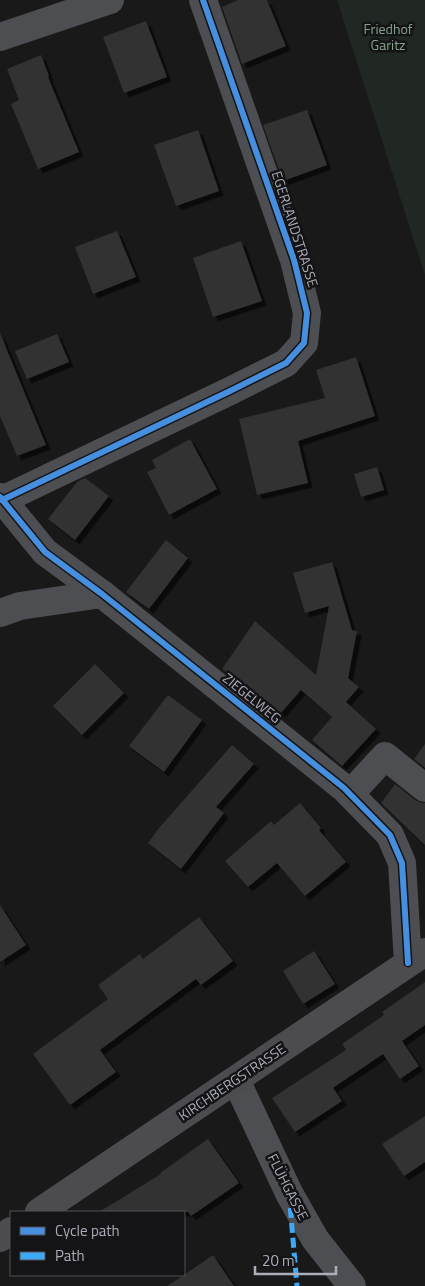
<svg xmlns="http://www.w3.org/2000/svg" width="425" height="1286" viewBox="0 0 425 1286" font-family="'Titillium Web',sans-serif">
<defs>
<filter id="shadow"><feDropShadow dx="4.5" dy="4.5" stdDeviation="0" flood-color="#0009"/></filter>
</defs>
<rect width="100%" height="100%" fill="#191919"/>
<path fill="#212823" d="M337 0H425V275Z"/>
<g fill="#313132" filter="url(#shadow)">
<path d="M238 0H267L286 46 242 64 222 7Z"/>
<path d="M146 21 167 77 124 93 103 37Z"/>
<path d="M41 55 49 76 48 77 79 152 38 169 11 104 19 100 7 69Z"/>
<path d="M307 110 327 165 283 181 263 125Z"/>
<path d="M198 130 219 191 176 206 154 145Z"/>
<path d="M117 231 136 277 93 294 75 247Z"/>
<path d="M241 241 262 301 213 317 193 258Z"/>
<path d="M0 333 46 445 17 456 0 416Z"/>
<path d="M57 334 69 362 27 379 15 351Z"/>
<path d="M356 357 375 416 298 441 308 483 257 495 239 419 325 398 316 370Z"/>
<path d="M190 439 217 489 169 515 147 472 156 468 152 460Z"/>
<path d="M377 467 384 490 361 497 354 474Z"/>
<path d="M85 478 109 496 75 540 48 519 77 482Z"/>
<path d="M166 540 188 558 149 609 126 592Z"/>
<path d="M332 562 352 630 357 631 348 678 359 687 346 702 376 729 342 766 312 740 332 717 301 690 281 713 264 699 222 669 255 621 316 675 329 606 305 613 293 573Z"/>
<path d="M95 664 124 693 82 735 53 706Z"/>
<path d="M168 695 202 720 164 772 129 746Z"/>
<path d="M425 744V768L414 759Z"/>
<path d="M232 745 254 764 216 807 224 813 181 869 148 843 159 828Z"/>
<path d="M395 784 415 800 422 803H425V845L381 803Z"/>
<path d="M300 803 321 828 319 830 346 862 305 896 277 863 248 887 225 861 271 821 274 825Z"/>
<path d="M0 905 26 945 0 962Z"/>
<path d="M199 917 233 961 201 985 196 979 100 1050 116 1072 70 1105 33 1054 108 999 98 985 140 954 143 959Z"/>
<path d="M314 951 335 984 303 1004 283 971Z"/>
<path d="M425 982V1025L402 1041 419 1066 400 1079 383 1054 333 1088 342 1101 295 1132 272 1098 346 1050 342 1044 384 1015 382 1012Z"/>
<path d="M425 1116V1162L404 1176 382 1144Z"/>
<path d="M208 1139 239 1183 191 1216 188 1212H99L161 1174 160 1173Z"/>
<path d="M213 1255 234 1286H167L184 1275Z"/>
</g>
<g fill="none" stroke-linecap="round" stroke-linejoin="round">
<g stroke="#4d4e52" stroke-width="28">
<path d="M0 37 110 0"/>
<path d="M0 497 45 552 102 594 344 788 390 835 402 863 408 963"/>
<path d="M2 500 230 391 286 363 304 343 307 313 294 260 203 0"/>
<path d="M0 613 20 606 102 594"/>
<path d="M350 794 385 756 425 788"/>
<path d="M236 1080 289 1193 315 1239 352 1286"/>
</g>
<g stroke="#4c4c50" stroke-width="28">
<path d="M39 1212 425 952"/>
<path d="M0 1238 11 1231"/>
</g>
<path stroke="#3fa9f5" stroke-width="5" stroke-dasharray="10 5" stroke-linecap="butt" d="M289 1193 297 1286"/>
<defs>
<g id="cycleway">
<path d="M0 497 45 552 102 594 344 788 390 835 402 863 408 963"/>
<path d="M2 500 230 391 286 363 304 343 307 313 294 260 203 0"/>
</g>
</defs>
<use href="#cycleway" stroke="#141315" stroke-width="9"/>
<use href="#cycleway" stroke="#468fdf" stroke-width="6"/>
</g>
<g text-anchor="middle" stroke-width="5" stroke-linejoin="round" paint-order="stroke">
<g font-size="14" fill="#83a489" stroke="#141315">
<text x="388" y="34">Friedhof<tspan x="388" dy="16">Garitz</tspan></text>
</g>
<g font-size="14" fill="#abaeba" stroke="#141315">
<text transform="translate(295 229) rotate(72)" y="5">EGERLANDSTRASSE</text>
<text transform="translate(252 698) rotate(39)" y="5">ZIEGELWEG</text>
<text transform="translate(232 1082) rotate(-34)" y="5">KIRCHBERGSTRASSE</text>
<text transform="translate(288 1187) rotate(63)" y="5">FLÜHGASSE</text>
</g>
</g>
<rect x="10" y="1211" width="175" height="65" fill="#141315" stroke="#505157"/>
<rect x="20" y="1227" width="25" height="8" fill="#468fdf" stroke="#505157"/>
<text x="55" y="1236" font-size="15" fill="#abaeba">Cycle path</text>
<rect x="20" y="1252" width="25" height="8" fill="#3fa9f5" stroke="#505157"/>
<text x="55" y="1261" font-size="15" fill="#abaeba">Path</text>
<path d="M255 1266v8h81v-8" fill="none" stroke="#abaeba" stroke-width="2.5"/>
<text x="262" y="1266" font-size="15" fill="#abaeba" stroke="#141315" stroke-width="4" paint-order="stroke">20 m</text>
</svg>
